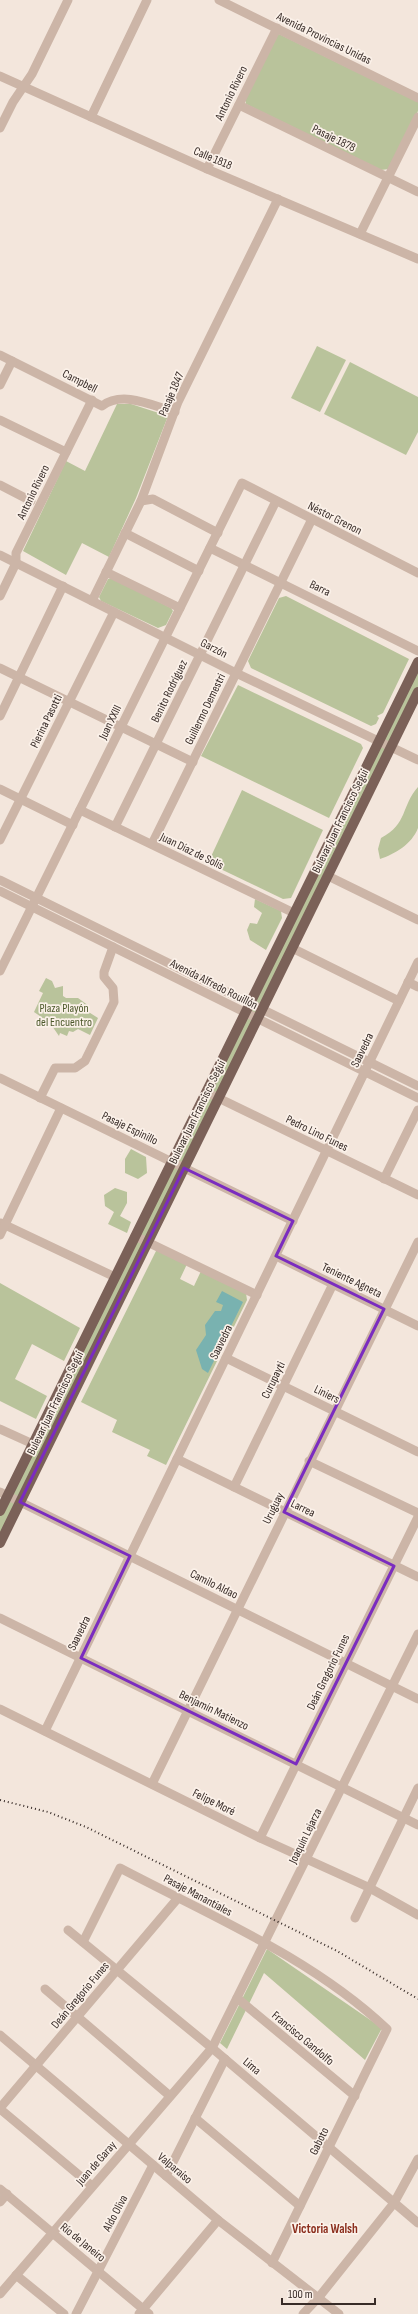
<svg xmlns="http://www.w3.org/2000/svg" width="418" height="2314" viewBox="0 0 418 2314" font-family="'Sofia Sans Condensed',sans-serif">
<rect width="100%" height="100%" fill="#f3e6dc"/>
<g fill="#b9c39b">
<path d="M279 34 418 102V111L389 169 381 170 246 104 245 99 276 35Z"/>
<path d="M317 346 346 360 320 412 291 398Z"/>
<path d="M350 362 418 397V432L406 455 324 414Z"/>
<path d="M117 404H131L168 416 136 498 109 557 82 543 66 575 23 551 66 461 85 471Z"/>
<path d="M112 578 171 608 173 611 166 625 158 628 101 601 99 597 108 579Z"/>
<path d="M286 596 409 659 383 713 377 716 379 718 376 724 371 726 251 668 248 661 279 598Z"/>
<path d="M418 662V692L0 1543V1511Z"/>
<path d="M238 685 361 744 363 748 329 818 201 756Z"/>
<path d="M418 787C418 797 418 819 418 828 412 844 395 854 380 859L378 849 381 838C408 824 401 806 418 787Z"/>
<path d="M242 790 323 830 291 898 283 899 208 863Z"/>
<path d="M255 899 281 911 282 918 266 950 250 940 247 930 250 923 257 924 262 913 254 907Z"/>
<path d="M46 978 52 981 55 988 63 986V996L66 998H78L89 1006 87 1011 98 1018 90 1035 78 1029 73 1032 69 1031 67 1036 60 1033 59 1036 50 1023 34 1012 43 993 39 991Z"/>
<path d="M131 1149 146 1157 147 1173 138 1179 125 1173V1159Z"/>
<path d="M115 1188 127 1192V1203L120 1216 131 1222 127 1233 108 1224 114 1212 105 1206 104 1195Z"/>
<path d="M157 1249 187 1264 180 1279 194 1286 201 1271 246 1293 247 1300 166 1465 147 1456 150 1450 112 1432 117 1420 81 1402Z"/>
<path d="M0 1283 80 1328 64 1361 32 1344 15 1379 47 1396 36 1419 0 1401Z"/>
<path d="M267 1949 382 2028 365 2060 264 1973 227 2049 220 2043Z"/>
</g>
<path fill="#79b2b0" d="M222 1291 243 1302 208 1373 202 1369 196 1350 206 1335 205 1325 215 1311H221L223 1305 216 1302Z"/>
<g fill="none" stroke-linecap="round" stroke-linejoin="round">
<g stroke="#ccb5a7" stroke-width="9">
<path d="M219 0 418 98"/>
<path d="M0 76 207 169 418 259"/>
<path d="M239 105 418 192"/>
<path d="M91 117 147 0"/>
<path d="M0 128 13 102 32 74 68 0"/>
<path d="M207 169 277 28"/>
<path d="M360 234 418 117"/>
<path d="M0 355 102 406C123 390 153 406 175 412"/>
<path d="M0 385 12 361"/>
<path d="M0 420 66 452"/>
<path d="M0 485 31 501"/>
<path d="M141 501 153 499 218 533"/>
<path d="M125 533 199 571"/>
<path d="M210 548 418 651"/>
<path d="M0 555 236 673 418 760"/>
<path d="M106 572 180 608"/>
<path d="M0 596 16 563V553L92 400"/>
<path d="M92 601 141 501 178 402 278 199"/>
<path d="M0 668 193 762"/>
<path d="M0 716 63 586"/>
<path d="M0 789 73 825"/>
<path d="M80 810 294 913"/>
<path d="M115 827 276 501"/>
<path d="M0 840 114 612"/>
<path d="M152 844 312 519"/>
<path d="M328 876 418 920"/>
<path d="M0 880 418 1086"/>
<path d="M0 891 418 1098"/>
<path d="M292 948 399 1001"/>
<path d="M0 971 242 483 418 573"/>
<path d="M408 982 418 987"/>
<path d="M0 1078 293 1221"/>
<path d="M206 1092 418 1195"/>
<path d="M40 1098 55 1068H75L85 1061 114 1002 113 988 104 977V972L113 947"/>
<path d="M384 1179 418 1110"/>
<path d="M1 1223 115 1277"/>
<path d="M0 1235 61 1108"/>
<path d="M135 1236 257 1295"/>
<path d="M276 1256 418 1326"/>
<path d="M226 1358 418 1452"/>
<path d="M0 1429 33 1444"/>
<path d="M177 1459 418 1577"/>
<path d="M309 1461 418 1513"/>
<path d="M234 1487 333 1284"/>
<path d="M0 1492 418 1699"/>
<path d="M0 1618 418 1825"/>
<path d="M0 1709 260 1838 368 1887 418 1915"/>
<path d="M45 1731 418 962"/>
<path d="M152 1784 418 1242"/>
<path d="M260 1838 418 1517"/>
<path d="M355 1918 418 1788"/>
<path d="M68 1930 212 2048 418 2223"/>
<path d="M83 1942 120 1868C211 1916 312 1958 387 2029L272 2263"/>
<path d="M45 1989 170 2096"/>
<path d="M237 1998 355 2096"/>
<path d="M0 2035 218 2220 339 2314"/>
<path d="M0 2108 178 1898"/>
<path d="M0 2109 92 2186"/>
<path d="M195 2118 300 2206"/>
<path d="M166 2176 225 2059"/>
<path d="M0 2189 149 2314"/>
<path d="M0 2202 7 2194"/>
<path d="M16 2275 64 2314"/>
<path d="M0 2294 212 2048 418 1634"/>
<path d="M76 2314 153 2165"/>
<path d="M139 2314 218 2220"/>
<path d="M303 2314 319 2297 394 2203 418 2159"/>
</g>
<g stroke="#7b6158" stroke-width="10">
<path d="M0 1511 418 662"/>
<path d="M0 1543 418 692"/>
</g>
<path stroke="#382c28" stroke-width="2" stroke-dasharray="1 3" stroke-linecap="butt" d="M0 1800 48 1812 86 1827 337 1951 418 1999"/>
</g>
<path fill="none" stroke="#7b2cbf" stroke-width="3" stroke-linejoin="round" d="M184 1168 293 1221 276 1256 384 1309 284 1512 394 1566 296 1764 81 1658 130 1556 20 1502Z"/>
<g text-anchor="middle" stroke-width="3.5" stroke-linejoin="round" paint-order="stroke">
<g font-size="12" fill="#382c28" stroke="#fbf1e9">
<text transform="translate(324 38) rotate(26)" y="4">Avenida Provincias Unidas</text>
<text transform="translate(231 93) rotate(-64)" y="4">Antonio Rivero</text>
<text transform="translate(334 138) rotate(26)" y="4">Pasaje 1878</text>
<text transform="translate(213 158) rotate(23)" y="4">Calle 1818</text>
<text transform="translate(80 381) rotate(27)" y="4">Campbell</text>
<text transform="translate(171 394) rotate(-67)" y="4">Pasaje 1847</text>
<text transform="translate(33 492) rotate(-64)" y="4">Antonio Rivero</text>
<text transform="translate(335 518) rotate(27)" y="4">Néstor Grenon</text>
<text transform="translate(320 588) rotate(26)" y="4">Barra</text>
<text transform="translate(214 648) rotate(27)" y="4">Garzón</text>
<text transform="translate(169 691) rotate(-64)" y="4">Benito Rodríguez</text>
<text transform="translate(205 709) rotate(-64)" y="4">Guillermo Demestri</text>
<text transform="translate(46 721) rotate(-64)" y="4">Pierina Pasotti</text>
<text transform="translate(110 722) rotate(-64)" y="4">Juan XXIII</text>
<text transform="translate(340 821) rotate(-64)" y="4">Bulevar Juan Francisco Seguí</text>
<text transform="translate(192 851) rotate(26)" y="4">Juan Díaz de Solís</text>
<text transform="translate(214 984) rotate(27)" y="4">Avenida Alfredo Rouillón</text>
<text transform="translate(362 1050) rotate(-64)" y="4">Saavedra</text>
<text transform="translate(197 1112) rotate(-64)" y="4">Bulevar Juan Francisco Seguí</text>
<text transform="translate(130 1128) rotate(26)" y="4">Pasaje Espinillo</text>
<text transform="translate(317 1133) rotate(26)" y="4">Pedro Lino Funes</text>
<text transform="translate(352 1280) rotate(26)" y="4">Teniente Agneta</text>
<text transform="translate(221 1342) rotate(-64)" y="4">Saavedra</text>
<text transform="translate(273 1380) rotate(-64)" y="4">Curupayti</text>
<text transform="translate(327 1394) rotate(26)" y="4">Liniers</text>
<text transform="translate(55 1403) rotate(-64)" y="4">Bulevar Juan Francisco Seguí</text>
<text transform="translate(273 1508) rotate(-64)" y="4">Uruguay</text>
<text transform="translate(303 1508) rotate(26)" y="4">Larrea</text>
<text transform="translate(214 1584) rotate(26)" y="4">Camilo Aldao</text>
<text transform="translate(79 1633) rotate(-64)" y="4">Saavedra</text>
<text transform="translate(328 1672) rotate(-64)" y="4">Deán Gregorio Funes</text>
<text transform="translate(214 1710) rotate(26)" y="4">Benjamín Matienzo</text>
<text transform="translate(214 1802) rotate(26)" y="4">Felipe Moré</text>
<text transform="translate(305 1836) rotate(-64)" y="4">Joaquín Lejarza</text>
<text transform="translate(198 1895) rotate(28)" y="4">Pasaje Manantiales</text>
<text transform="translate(80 1995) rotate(-50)" y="4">Deán Gregorio Funes</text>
<text transform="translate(303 2038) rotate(40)" y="4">Francisco Gandolfo</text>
<text transform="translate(252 2066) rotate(40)" y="4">Lima</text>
<text transform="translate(319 2141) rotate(-64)" y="4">Gaboto</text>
<text transform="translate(96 2163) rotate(-49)" y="4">Juan de Garay</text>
<text transform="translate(175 2168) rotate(40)" y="4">Valparaíso</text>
<text transform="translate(115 2213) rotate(-62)" y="4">Aldo Oliva</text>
<text transform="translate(83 2242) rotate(39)" y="4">Río de Janeiro</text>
</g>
<g font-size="12" fill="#4b582a" stroke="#fbf1e9">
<text x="64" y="1012">Plaza Playón<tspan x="64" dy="14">del Encuentro</tspan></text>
</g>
<g font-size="13" font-weight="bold" fill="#8b2e1d" stroke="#fbf1e9">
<text x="325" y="2233">Victoria Walsh</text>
</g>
</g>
<path d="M282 2298v6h93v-6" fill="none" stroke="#382c28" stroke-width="2"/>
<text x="288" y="2298" font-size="12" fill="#382c28" stroke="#fbf1e9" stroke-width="3" paint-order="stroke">100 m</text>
</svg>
